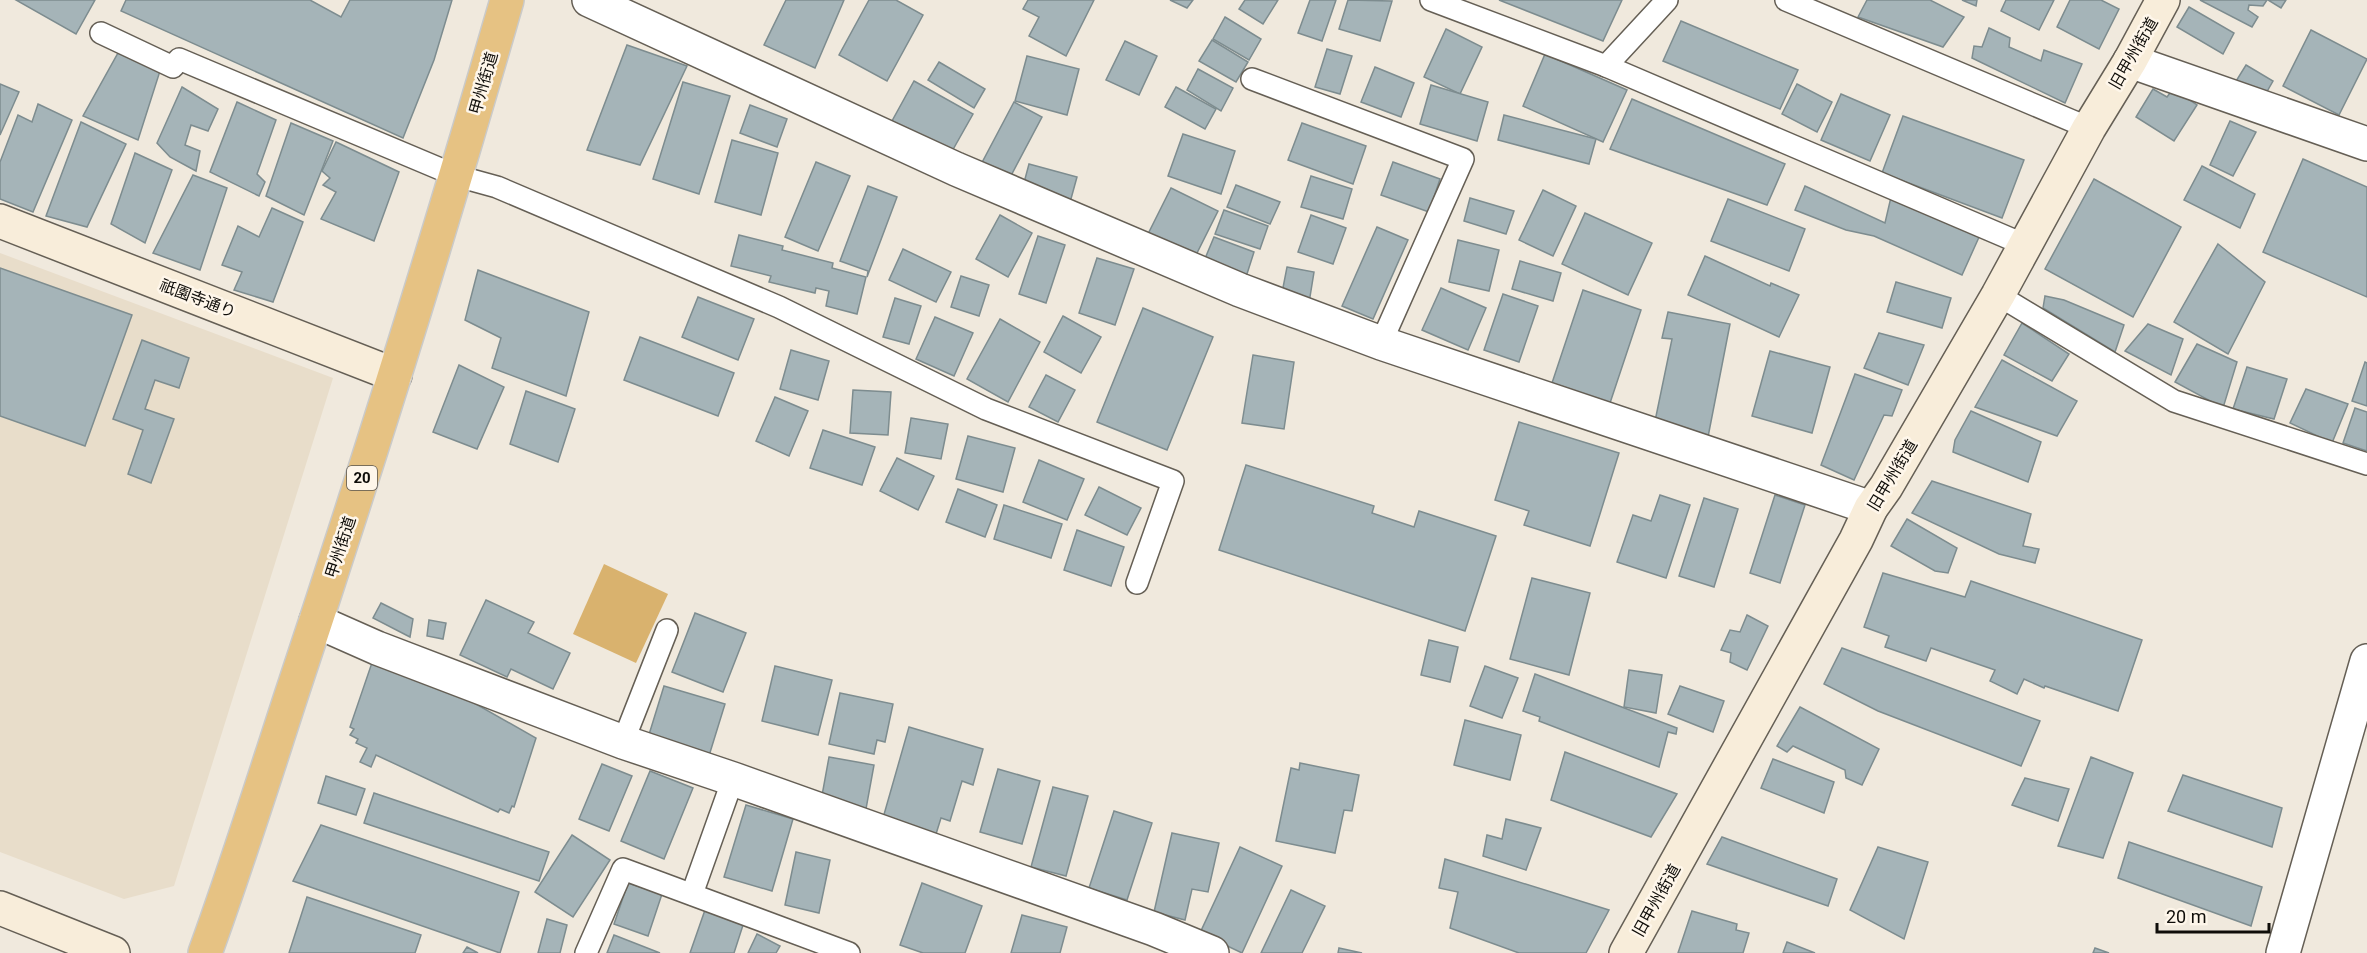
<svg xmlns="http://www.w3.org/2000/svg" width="2367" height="953" viewBox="0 0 2367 953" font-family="Roboto,'Noto Sans JP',sans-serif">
<rect width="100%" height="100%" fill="#f0e9dd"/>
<path fill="#e8ddca" d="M0 253 333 378 174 886 124 899 0 852Z"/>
<path fill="#d9b26e" d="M604 564 668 594 636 663 573 634Z"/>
<g fill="#a5b4b8" stroke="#7d8c8f" stroke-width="1.5">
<path d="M16 0H95L76 34Z"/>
<path d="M126 0H310L341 17 350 0H452L434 60 403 138 121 11Z"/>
<path d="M786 0H844L815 68 764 45Z"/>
<path d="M869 0H896L923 15 887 81 839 55Z"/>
<path d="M1028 0H1094L1066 56 1029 36 1039 17 1023 9Z"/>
<path d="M1170 0H1193L1187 8Z"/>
<path d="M1245 0H1278L1263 24 1239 9Z"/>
<path d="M1310 0H1336L1322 41 1298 33Z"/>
<path d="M1348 0 1392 1 1380 41 1339 29Z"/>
<path d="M1499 0H1622L1603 41Z"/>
<path d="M1867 0H1930L1964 17 1943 47 1858 17Z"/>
<path d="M1962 0H1977L1976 6Z"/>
<path d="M2006 0H2054L2039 30 2001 11Z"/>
<path d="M2070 0H2101L2119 9 2099 49 2057 27Z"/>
<path d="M2200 0H2267L2263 6 2249 5 2248 10 2258 17 2252 27Z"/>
<path d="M2268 0H2286L2281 8Z"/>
<path d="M2189 7 2234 33 2223 54 2177 27Z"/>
<path d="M1225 17 1261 39 1249 60 1213 39Z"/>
<path d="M1681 21 1798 70 1780 109 1663 61Z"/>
<path d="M1989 28 2010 38 2009 47 2041 61 2044 50 2082 64 2065 103 1972 58 1974 46 1982 47Z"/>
<path d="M1446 29 1482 47 1460 94 1424 77Z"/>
<path d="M2311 30 2367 59 2339 115 2283 86Z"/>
<path d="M1212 40 1248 62 1236 82 1199 61Z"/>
<path d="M1125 41 1157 56 1139 95 1106 80Z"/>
<path d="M627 45 687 66 640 165 587 150Z"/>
<path d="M1327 49 1352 56 1340 94 1315 87Z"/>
<path d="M118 53 160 71 138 140 83 116Z"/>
<path d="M1545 54 1627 90 1603 142 1523 106Z"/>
<path d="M1027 56 1079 69 1067 115 1015 101Z"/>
<path d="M939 62 985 89 974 108 928 80Z"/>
<path d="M2246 65 2273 81 2261 102 2233 86Z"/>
<path d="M1375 67 1414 83 1401 117 1361 102Z"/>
<path d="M1198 69 1233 88 1221 111 1187 90Z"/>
<path d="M914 81 973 114 951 153 892 121Z"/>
<path d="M683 82 730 96 699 194 653 179Z"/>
<path d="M0 84 19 92 0 135Z"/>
<path d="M1797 84 1832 102 1817 132 1782 114Z"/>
<path d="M1431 85 1488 102 1477 141 1420 124Z"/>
<path d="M182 87 218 109 208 131 191 125 185 145 200 151 196 171 170 157 157 143Z"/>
<path d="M1176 87 1216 109 1205 129 1165 107Z"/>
<path d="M2153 89 2167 97 2173 89 2197 105 2174 141 2136 117Z"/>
<path d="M1841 94 1890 115 1870 161 1821 140Z"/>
<path d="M1632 99 1785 164 1767 205 1610 149Z"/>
<path d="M237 102 276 120 257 174 265 182 259 196 210 172Z"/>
<path d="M1014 102 1042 117 1005 187 977 172Z"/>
<path d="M38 104 72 120 33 212 0 199V162L18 115 32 122Z"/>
<path d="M750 105 787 119 777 147 740 133Z"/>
<path d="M1504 115 1596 139 1589 164 1498 140Z"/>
<path d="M1903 116 2024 160 2002 218 1882 173Z"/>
<path d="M2230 121 2256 132 2233 176 2210 165Z"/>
<path d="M81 122 126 144 87 227 46 216Z"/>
<path d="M291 123 333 141 304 215 266 196Z"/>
<path d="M1302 123 1366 146 1353 184 1288 160Z"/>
<path d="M1183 134 1235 151 1221 194 1168 176Z"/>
<path d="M732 140 778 153 761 215 715 202Z"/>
<path d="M336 142 399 172 374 241 321 219 336 192 323 185 330 178 322 171Z"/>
<path d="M135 153 172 170 145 243 111 224Z"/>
<path d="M2303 159 2367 187V297L2263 252Z"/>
<path d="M816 162 850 176 818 251 785 237Z"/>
<path d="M1393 162 1440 179 1429 212 1381 195Z"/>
<path d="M1029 164 1077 177 1069 206 1021 194Z"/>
<path d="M2202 166 2255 194 2240 228 2184 200Z"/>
<path d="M193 175 227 188 200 270 153 253Z"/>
<path d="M1311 176 1352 189 1343 219 1301 207Z"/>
<path d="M2094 179 2181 227 2133 317 2045 269Z"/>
<path d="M1236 185 1280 202 1270 224 1227 207Z"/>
<path d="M868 186 897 197 867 277 868 271 840 261Z"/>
<path d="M1805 186 1885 223 1891 197 1980 235 1962 275 1874 236 1846 230 1795 210Z"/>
<path d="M1171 188 1218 211 1193 261 1146 238Z"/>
<path d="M1543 190 1576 206 1553 256 1519 240Z"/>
<path d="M1470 198 1514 211 1506 234 1464 221Z"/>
<path d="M1728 199 1805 229 1789 271 1711 241Z"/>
<path d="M272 208 303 222 273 302 234 290 242 272 222 265 238 226 259 237Z"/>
<path d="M1224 210 1268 226 1260 249 1215 234Z"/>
<path d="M1585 213 1652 243 1628 295 1562 264Z"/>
<path d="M1000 215 1032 233 1008 277 976 259Z"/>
<path d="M1311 215 1346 228 1333 264 1298 252Z"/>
<path d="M1377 227 1408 240 1373 319 1342 306Z"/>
<path d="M739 235 783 246 782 250 833 263 832 268 866 277 857 314 826 306 829 291 816 288 815 293 769 282 771 276 731 266Z"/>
<path d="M1038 236 1065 245 1046 303 1019 294Z"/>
<path d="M1214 237 1254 252 1246 277 1204 261Z"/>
<path d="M1458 240 1499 250 1489 291 1449 282Z"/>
<path d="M2218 244 2265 282 2228 354 2174 322Z"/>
<path d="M903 249 951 272 936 302 889 280Z"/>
<path d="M1705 256 1770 286 1771 283 1799 295 1779 337 1688 295Z"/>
<path d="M1097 258 1134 269 1115 325 1079 313Z"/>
<path d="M1520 261 1561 273 1553 301 1512 289Z"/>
<path d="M1287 267 1314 272 1309 303 1281 298Z"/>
<path d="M0 268 132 315 85 446 0 416Z"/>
<path d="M478 270 589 312 566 396 492 368 501 338 465 320Z"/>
<path d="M961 276 989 285 979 316 951 307Z"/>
<path d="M1896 282 1951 298 1942 328 1887 312Z"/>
<path d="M1441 288 1486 308 1468 350 1422 330Z"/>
<path d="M1583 290 1641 310 1610 403 1552 383Z"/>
<path d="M1503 294 1538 306 1519 362 1484 350Z"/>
<path d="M2045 296 2064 300 2124 325 2115 352 2043 308Z"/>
<path d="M698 297 754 319 738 360 682 337Z"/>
<path d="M895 298 921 306 909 344 883 337Z"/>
<path d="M1143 308 1213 337 1167 450 1097 422Z"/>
<path d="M1668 312 1730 324 1708 437 1654 426 1672 339 1662 338Z"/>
<path d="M1063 316 1101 337 1081 373 1044 352Z"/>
<path d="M935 317 973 333 954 376 916 359Z"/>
<path d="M1000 319 1040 342 1008 402 967 379Z"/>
<path d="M2022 323 2069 354 2052 381 2004 355Z"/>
<path d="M2148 324 2183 339 2171 375 2125 351Z"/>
<path d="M1879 333 1924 345 1908 385 1864 368Z"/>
<path d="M640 337 734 373 718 416 624 380Z"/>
<path d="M142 340 189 358 179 388 155 380 145 409 174 419 151 483 128 474 143 430 113 419Z"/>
<path d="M2197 344 2237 362 2223 408 2175 382Z"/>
<path d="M791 350 829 361 818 400 780 389Z"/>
<path d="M1770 351 1830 367 1812 433 1752 416Z"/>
<path d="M1253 355 1294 362 1284 429 1242 423Z"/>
<path d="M2002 360 2077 401 2057 436 1975 407Z"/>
<path d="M2365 362 2367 363V406L2352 401Z"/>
<path d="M459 365 504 387 477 449 433 432Z"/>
<path d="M2247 367 2287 379 2274 419 2233 409Z"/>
<path d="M1855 374 1902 390 1892 416 1884 415 1854 480 1821 465Z"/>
<path d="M1046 375 1075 390 1058 422 1029 407Z"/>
<path d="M2306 389 2348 404 2332 443 2290 423Z"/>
<path d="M853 390 891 392 888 435 850 433Z"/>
<path d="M526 391 575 409 558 462 510 444Z"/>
<path d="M775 397 808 411 789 456 756 441Z"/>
<path d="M2355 408 2367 412V451L2343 443Z"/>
<path d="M1971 411 2041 442 2028 482 1953 452 1955 440Z"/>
<path d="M911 418 948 424 941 459 905 453Z"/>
<path d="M1519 422 1619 453 1590 546 1524 525 1529 511 1495 500Z"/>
<path d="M823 430 875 447 862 485 810 468Z"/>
<path d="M968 436 1015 448 1003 492 956 479Z"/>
<path d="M897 458 934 476 918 510 880 491Z"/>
<path d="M1039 460 1084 479 1067 520 1023 502Z"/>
<path d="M1246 465 1374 506 1372 513 1414 527 1419 511 1496 536 1465 631 1219 550Z"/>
<path d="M1932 481 2031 514 2023 546 2039 549 2035 563 1999 554 1912 513Z"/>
<path d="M1099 487 1141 508 1127 535 1085 515Z"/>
<path d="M958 489 997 505 985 537 946 522Z"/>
<path d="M1660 495 1690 505 1666 578 1617 562 1633 515 1651 521Z"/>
<path d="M1775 495 1805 505 1780 583 1750 573Z"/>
<path d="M1704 498 1738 509 1714 587 1679 576Z"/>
<path d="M1004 505 1062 524 1051 558 994 539Z"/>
<path d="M1907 519 1957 548 1948 573 1935 571 1891 546Z"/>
<path d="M1077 530 1124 547 1111 586 1064 570Z"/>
<path d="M1883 573 1965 597 1971 581 2142 640 2118 711 2045 686 2044 688 2024 679 2017 694 1990 681 1995 670 1931 648 1926 661 1885 647 1889 636 1864 627Z"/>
<path d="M1532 578 1590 593 1569 675 1510 659Z"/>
<path d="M486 600 534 622 528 633 570 653 553 689 511 669 507 677 460 655Z"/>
<path d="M381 603 413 619 410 637 373 618Z"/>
<path d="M695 613 746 633 723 692 672 672Z"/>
<path d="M1747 615 1768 626 1747 670 1730 662 1731 653 1721 650 1730 630 1740 632Z"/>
<path d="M429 620 446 623 443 639 427 636Z"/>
<path d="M1429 640 1458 647 1450 682 1421 675Z"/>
<path d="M377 648 536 738 514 807 512 806 509 813 500 809 498 812 376 755 371 767 360 762 367 748 356 743 358 739 350 735 354 729 350 727Z"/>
<path d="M1842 648 2040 721 2021 766 1878 711 1824 684Z"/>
<path d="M775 666 832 680 818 735 762 721Z"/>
<path d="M1485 666 1518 678 1502 718 1470 706Z"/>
<path d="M1629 670 1662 675 1656 713 1624 707Z"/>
<path d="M1535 674 1677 728 1676 734 1668 732 1659 767 1539 721 1540 717 1523 711Z"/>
<path d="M664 686 725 704 708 759 647 741Z"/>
<path d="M1680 686 1724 701 1713 732 1668 714Z"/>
<path d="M840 693 893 704 885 742 877 740 874 754 829 744Z"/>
<path d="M1800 707 1879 749 1862 785 1846 778 1845 770 1793 746 1787 752 1777 746Z"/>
<path d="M1465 720 1521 735 1510 780 1454 765Z"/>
<path d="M909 727 983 749 973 785 962 781 950 821 941 818 936 834 883 818Z"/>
<path d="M1565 752 1677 794 1651 837 1551 800Z"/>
<path d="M829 757 874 765 866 809 821 801Z"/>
<path d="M2091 757 2133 773 2103 858 2058 846Z"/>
<path d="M1773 759 1834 782 1824 813 1761 788Z"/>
<path d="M1300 763 1359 775 1352 811 1344 810 1335 853 1276 841 1291 768 1299 770Z"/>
<path d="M602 764 632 776 609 831 579 819Z"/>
<path d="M998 769 1040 781 1022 844 980 832Z"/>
<path d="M650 771 693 788 664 859 621 841Z"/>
<path d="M2183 775 2282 808 2272 847 2168 811Z"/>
<path d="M326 776 365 789 356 815 318 803Z"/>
<path d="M2025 778 2069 789 2058 821 2012 805Z"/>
<path d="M1053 787 1088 796 1066 876 1031 867Z"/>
<path d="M374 793 549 852 539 881 364 823Z"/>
<path d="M746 805 793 819 772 891 724 877Z"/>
<path d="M1114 811 1152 823 1127 900 1089 888Z"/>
<path d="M1506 819 1541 828 1526 870 1483 856 1487 835 1502 839Z"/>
<path d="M321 825 519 892 500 953 293 881Z"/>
<path d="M1172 833 1219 843 1208 892 1192 889 1185 920 1154 912Z"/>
<path d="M572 835 610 860 573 917 535 892Z"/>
<path d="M1722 837 1837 879 1828 906 1707 864Z"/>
<path d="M2129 842 2262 887 2251 926 2118 878Z"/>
<path d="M1240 847 1282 866 1242 953 1200 933Z"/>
<path d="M1878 847 1928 862 1904 939 1850 910Z"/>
<path d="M796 852 830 860 819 913 785 905Z"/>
<path d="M1445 859 1609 910 1586 953H1519L1450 928 1458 892 1439 888Z"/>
<path d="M628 883 662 894 648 936 614 924Z"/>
<path d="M922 883 982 906 965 953H923L900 945Z"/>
<path d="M1291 890 1325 906 1302 953H1261Z"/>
<path d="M307 897 421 935 415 953H289Z"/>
<path d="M705 910 744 922 734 953H690Z"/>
<path d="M1692 911 1737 924 1736 930 1749 933 1743 953H1678Z"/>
<path d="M1022 915 1067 927 1060 953H1011Z"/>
<path d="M547 919 567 925 560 953H538Z"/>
<path d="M757 934 780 946 776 953H748Z"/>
<path d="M614 935 660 953H607Z"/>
<path d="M1787 942 1815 953H1783Z"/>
<path d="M467 947 478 953H463Z"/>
<path d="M1339 948 1362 953H1338Z"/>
<path d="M2095 948 2109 953H2093Z"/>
</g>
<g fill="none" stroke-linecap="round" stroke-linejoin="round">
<defs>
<g id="lane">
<path d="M1431 0 1606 66 2025 245"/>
<path d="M1786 0 2089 128"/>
<path d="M101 33 173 67 179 59 457 176 497 187 779 307 986 409 1173 481 1137 583"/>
<path d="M1606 66 1667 0"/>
<path d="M1252 79 1463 159 1381 343"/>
<path d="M1998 295 2174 401 2367 464"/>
<path d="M623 742 667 630"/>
<path d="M692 894 733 779"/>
<path d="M586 953 623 869 849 953"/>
</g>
<g id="street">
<path d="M589 0 956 169 1240 290 1381 343 1871 508"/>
<path d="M2130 61 2367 144"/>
<path d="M316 621 377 648 623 742 733 779 1154 929 1212 953"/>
<path d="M2283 953 2367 661"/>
</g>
<g id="secondary">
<path d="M0 221 395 375"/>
<path d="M0 908 113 953"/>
<path d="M1626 953 1856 540 1871 508 1886 487 1998 295 2089 128 2130 61 2163 0"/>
</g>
<path id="highway" d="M205 953C236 868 263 782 291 696 368 465 440 234 507 0"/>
</defs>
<use href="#lane" stroke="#655f55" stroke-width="24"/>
<use href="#street" stroke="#655f55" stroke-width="36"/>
<use href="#secondary" stroke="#655f55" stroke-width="36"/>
<use href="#highway" stroke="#cacac9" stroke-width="36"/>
<use href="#lane" stroke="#fff" stroke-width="21"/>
<use href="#street" stroke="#fff" stroke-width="33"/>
<use href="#secondary" stroke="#f8edda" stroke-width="33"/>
<use href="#highway" stroke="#e6c283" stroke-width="33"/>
</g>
<g text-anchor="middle" stroke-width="5" stroke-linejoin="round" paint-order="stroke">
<rect fill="#fef6ea" stroke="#57534c" stroke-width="1.5" x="347" y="466" width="30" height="24" rx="4.5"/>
<g font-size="15" font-weight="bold" fill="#0f0d09">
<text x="362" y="483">20</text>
</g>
<g font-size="16" fill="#0f0d09" stroke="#fef6ea">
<text transform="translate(2133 53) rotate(-60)" y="6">旧甲州街道</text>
<text transform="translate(483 83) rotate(-74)" y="6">甲州街道</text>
<text transform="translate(198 298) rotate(21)" y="6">祇園寺通り</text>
<text transform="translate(1892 475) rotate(-59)" y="6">旧甲州街道</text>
<text transform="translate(340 547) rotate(-72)" y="6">甲州街道</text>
<text transform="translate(1656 900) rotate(-61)" y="6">旧甲州街道</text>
</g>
</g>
<path d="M2157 923v9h112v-9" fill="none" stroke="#0f0d09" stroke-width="3"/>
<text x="2166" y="923" font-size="18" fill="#0f0d09" stroke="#fef6ea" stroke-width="4.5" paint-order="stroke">20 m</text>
</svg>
